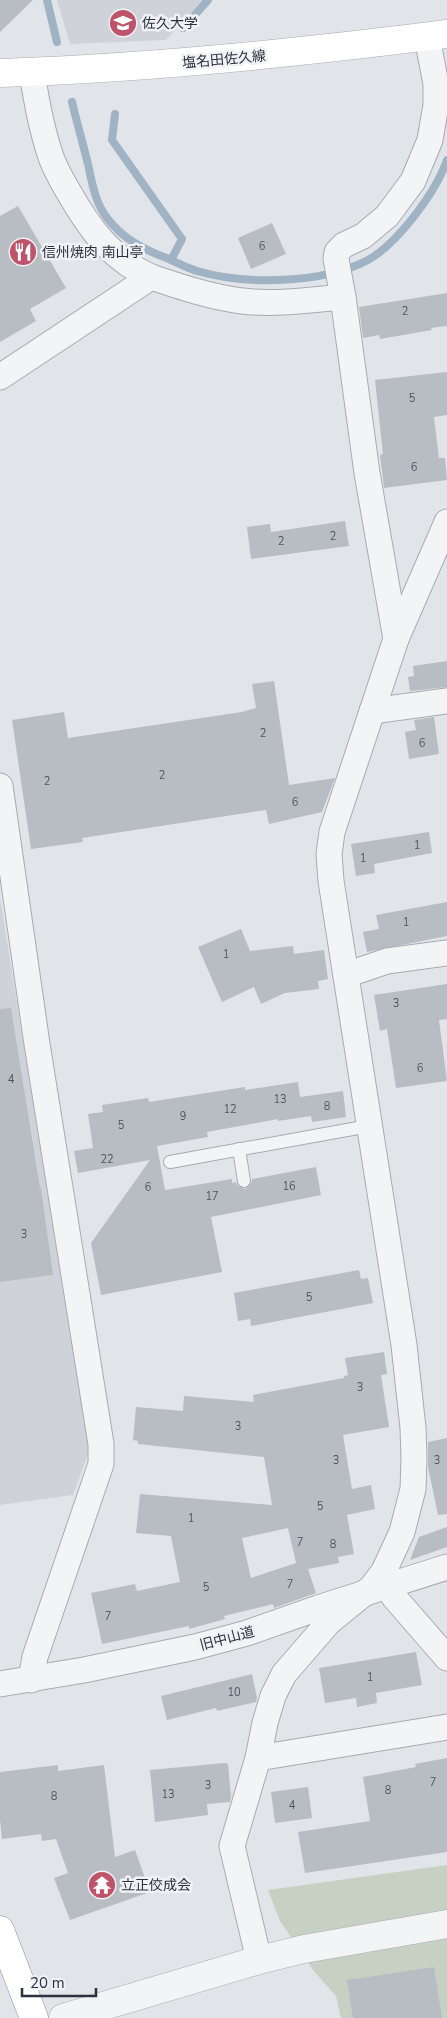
<svg xmlns="http://www.w3.org/2000/svg" width="447" height="2018" viewBox="0 0 447 2018" font-family="'Nunito Sans','Noto Sans JP',sans-serif">
<rect width="100%" height="100%" fill="#e1e4e8"/>
<g fill="#cfd3d9">
<path d="M57 0H202L166 40 70 44Z"/>
<path d="M0 897 89 1452 73 1495 0 1505Z"/>
</g>
<path fill="#c7d1c3" d="M447 1865V2018H341L336 1996 313 1970 280 1921 268 1890Z"/>
<g fill="none" stroke-linecap="round" stroke-linejoin="round">
<g stroke="#a0b3c4" stroke-width="8">
<path d="M47 0 57 42"/>
<path d="M183 28 208 0"/>
<path d="M72 102C77 123 83 144 88 164 92 183 95 202 107 218 123 239 144 250 169 259 178 263 187 268 197 271 245 285 323 284 368 260 398 243 436 192 447 160"/>
<path d="M115 114 112 140 182 239 171 260"/>
</g>
</g>
<g fill="#b8bdc4" fill-rule="evenodd">
<path d="M0 0H33L0 32Z"/>
<path d="M18 206 66 288 30 309 36 321 0 342V216Z"/>
<path d="M272 223 286 254 251 269 238 238Z"/>
<path d="M447 293V326L431 328 432 330 380 339 379 335 363 338 359 307Z"/>
<path d="M447 372V415L434 417 439 458H445L447 480 384 488 380 455 383 454 375 380Z"/>
<path d="M345 521 349 546 251 559 247 527 270 524 271 532Z"/>
<path d="M447 661V687L410 691 408 677 414 676 413 666Z"/>
<path d="M274 681 289 785 335 778 322 812 269 824 266 810 82 838 83 842 31 849 12 720 64 712 68 738 242 712 256 708 252 684Z"/>
<path d="M434 717 439 754 409 759 405 732 416 730 414 720Z"/>
<path d="M429 832 432 853 374 864 375 873 356 876 351 844Z"/>
<path d="M447 902V936L367 952 363 932 379 929 376 915Z"/>
<path d="M241 929 250 951 293 946 294 954 324 950 328 979 318 981 319 989 285 993 261 1004 254 987 222 1002 198 947Z"/>
<path d="M447 984V1019L439 1020 447 1081 396 1088 387 1029 380 1031 374 995Z"/>
<path d="M11 1008 40 1188H41L53 1275 0 1282V1009Z"/>
<path d="M298 1082 300 1097 343 1091 346 1117 312 1122 311 1116 278 1121V1119L207 1132 208 1137 157 1146 165 1190 232 1179V1183L236 1182 238 1186 245 1189 251 1184 252 1179 316 1167 321 1195 211 1217 222 1272 101 1295 91 1243 150 1160 78 1173 74 1151 93 1148 88 1114 103 1112 102 1105 148 1098 149 1102 245 1087V1090Z"/>
<path d="M359 1270 361 1279 368 1278 373 1303 251 1326 250 1319 238 1321 234 1293Z"/>
<path d="M384 1352 387 1374 381 1375 389 1427 343 1435 352 1489 371 1485 375 1509 347 1515 354 1554 338 1557 339 1563 308 1569 316 1593 274 1608 273 1604 224 1616 225 1619 189 1629V1626L102 1644 91 1593 135 1584 137 1591 180 1582 171 1536 136 1533 140 1494 272 1505 264 1457 138 1444V1441L133 1440 136 1407 183 1411 184 1396 254 1402 253 1395 344 1378V1376L348 1375 345 1358ZM288 1528 296 1563 251 1578 242 1538Z"/>
<path d="M447 1438V1514L438 1515 428 1467V1442Z"/>
<path d="M447 1527V1547L410 1560 419 1537Z"/>
<path d="M416 1652 422 1685 376 1693 377 1703 357 1707 356 1698 325 1703 319 1668Z"/>
<path d="M252 1674 257 1698 256 1702 217 1711 216 1708 167 1720 161 1696Z"/>
<path d="M447 1758V1852L305 1873 298 1832 370 1821 363 1777 416 1767 415 1764Z"/>
<path d="M225 1763 228 1764 231 1797 230 1802 207 1804 208 1815 155 1822 150 1770Z"/>
<path d="M58 1765V1771L104 1765 115 1857 135 1850 150 1892 70 1920 54 1878 68 1873 56 1839 42 1841 41 1834 2 1839 0 1820V1772Z"/>
<path d="M308 1787 312 1818 275 1823 271 1792Z"/>
<path d="M434 1967 442 2018H353L347 1980Z"/>
</g>
<g fill="none" stroke-linecap="round" stroke-linejoin="round">
<defs>
<g id="service">
<path d="M239 1149 244 1181"/>
<path d="M170 1162 369 1126"/>
</g>
<g id="minor">
<path d="M32 72C36 99 41 127 50 154 54 167 61 179 68 191 89 228 111 259 151 277"/>
<path d="M343 297 336 259 337 252 344 245 363 236 387 216 413 181 430 140 436 105V84L427 37"/>
<path d="M0 377 151 277C181 287 211 297 242 301 275 305 310 300 343 297L367 473 396 639"/>
<path d="M372 711 447 701"/>
<path d="M0 786 37 1044 101 1444V1464L35 1657 31 1680"/>
<path d="M346 975 387 961 447 953"/>
<path d="M387 1586 394 1597 447 1658"/>
<path d="M0 1684 84 1670 195 1647 247 1633 318 1608 447 1567"/>
<path d="M258 1758 447 1727"/>
<path d="M259 1960 232 1846 258 1758 265 1723 273 1696 284 1674 329 1622 372 1587 384 1571 402 1532 413 1489 414 1458 413 1428 404 1345 331 881 329 854 332 832 396 639 447 522"/>
</g>
<path id="tertiary" d="M63 2018 259 1960 304 1949 447 1924"/>
<path id="secondary" d="M0 73C150 68 298 53 447 34"/>
<path id="trunk" d="M0 1930 34 2018"/>
</defs>
<use href="#service" stroke="#a7abb1" stroke-width="14"/>
<use href="#minor" stroke="#a7abb1" stroke-width="27"/>
<use href="#tertiary" stroke="#a7abb1" stroke-width="29"/>
<use href="#secondary" stroke="#a7abb1" stroke-width="29"/>
<use href="#trunk" stroke="#8a929d" stroke-width="29"/>
<use href="#service" stroke="#f3f4f6" stroke-width="12"/>
<use href="#minor" stroke="#f3f4f6" stroke-width="25"/>
<use href="#tertiary" stroke="#f3f4f6" stroke-width="28"/>
<use href="#secondary" stroke="#fff" stroke-width="28"/>
<use href="#trunk" stroke="#fff" stroke-width="28"/>
</g>
<defs>
<symbol id="university-disc" viewBox="-11 -11 22 22"><circle r="9.5" fill="#be5469" stroke="#f0f2f5"/><path d="M0-5L7-2L0 1L-7-2ZM-4 1L0 2.5L4 1V4Q0 6-4 4Z" fill="#fff"/></symbol>
<symbol id="restaurant-disc" viewBox="-11 -11 22 22"><circle r="9.5" fill="#be5469" stroke="#f0f2f5"/><path d="M-5-6h1v4h1v-4h1v4h1v-4h1v5L-1.5 .5V6h-2V.5L-5-1ZM5-6V6H3V1.5H1.5Q1.5-4 5-6Z" fill="#fff"/></symbol>
<symbol id="temple-disc" viewBox="-11 -11 22 22"><circle r="9.5" fill="#be5469" stroke="#f0f2f5"/><path d="M0-6L5-2H3V0L6.5 2.5H4V6H1.5V3h-3V6H-4V2.5H-6.5L-3 0V-2H-5Z" fill="#fff"/></symbol>
</defs>
<g fill-rule="evenodd">
<use href="#university-disc" x="107" y="7" width="32" height="32"/>
<use href="#restaurant-disc" x="7" y="236" width="32" height="32"/>
<use href="#temple-disc" x="86" y="1869" width="32" height="32"/>
</g>
<g text-anchor="middle" stroke-width="5" stroke-linejoin="round" paint-order="stroke">
<g font-size="11" fill="#4e555f">
<text x="262" y="250">6</text>
<text x="405" y="315">2</text>
<text x="412" y="402">5</text>
<text x="414" y="471">6</text>
<text x="333" y="540">2</text>
<text x="281" y="545">2</text>
<text x="263" y="737">2</text>
<text x="422" y="747">6</text>
<text x="162" y="779">2</text>
<text x="47" y="785">2</text>
<text x="295" y="806">6</text>
<text x="417" y="849">1</text>
<text x="363" y="862">1</text>
<text x="406" y="926">1</text>
<text x="226" y="958">1</text>
<text x="396" y="1007">3</text>
<text x="420" y="1072">6</text>
<text x="11" y="1083">4</text>
<text x="280" y="1103">13</text>
<text x="327" y="1110">8</text>
<text x="230" y="1113">12</text>
<text x="183" y="1120">9</text>
<text x="121" y="1129">5</text>
<text x="107" y="1163">22</text>
<text x="289" y="1190">16</text>
<text x="148" y="1191">6</text>
<text x="212" y="1200">17</text>
<text x="24" y="1238">3</text>
<text x="309" y="1301">5</text>
<text x="360" y="1391">3</text>
<text x="238" y="1430">3</text>
<text x="336" y="1464">3</text>
<text x="437" y="1464">3</text>
<text x="320" y="1510">5</text>
<text x="191" y="1522">1</text>
<text x="300" y="1546">7</text>
<text x="333" y="1548">8</text>
<text x="290" y="1588">7</text>
<text x="206" y="1591">5</text>
<text x="108" y="1620">7</text>
<text x="370" y="1681">1</text>
<text x="234" y="1696">10</text>
<text x="433" y="1786">7</text>
<text x="208" y="1789">3</text>
<text x="388" y="1794">8</text>
<text x="168" y="1798">13</text>
<text x="54" y="1800">8</text>
<text x="292" y="1809">4</text>
</g>
<g font-size="14" fill="#2b323d" stroke="#f0f2f5" text-anchor="start">
<text x="142" y="28">佐久大学</text>
<text x="42" y="257">信州焼肉 南山亭</text>
<text x="121" y="1890">立正佼成会</text>
</g>
<g font-size="14" fill="#2b323d" stroke="#f0f2f5">
<text transform="translate(224 59) rotate(-5)" y="5">塩名田佐久線</text>
<text transform="translate(227 1638) rotate(-15)" y="5">旧中山道</text>
</g>
</g>
<path d="M22 1988v8h74v-8" fill="none" stroke="#2b323d" stroke-width="2.5"/>
<text x="30" y="1988" font-size="15" fill="#2b323d" stroke="#f0f2f5" stroke-width="4" paint-order="stroke">20 m</text>
</svg>
